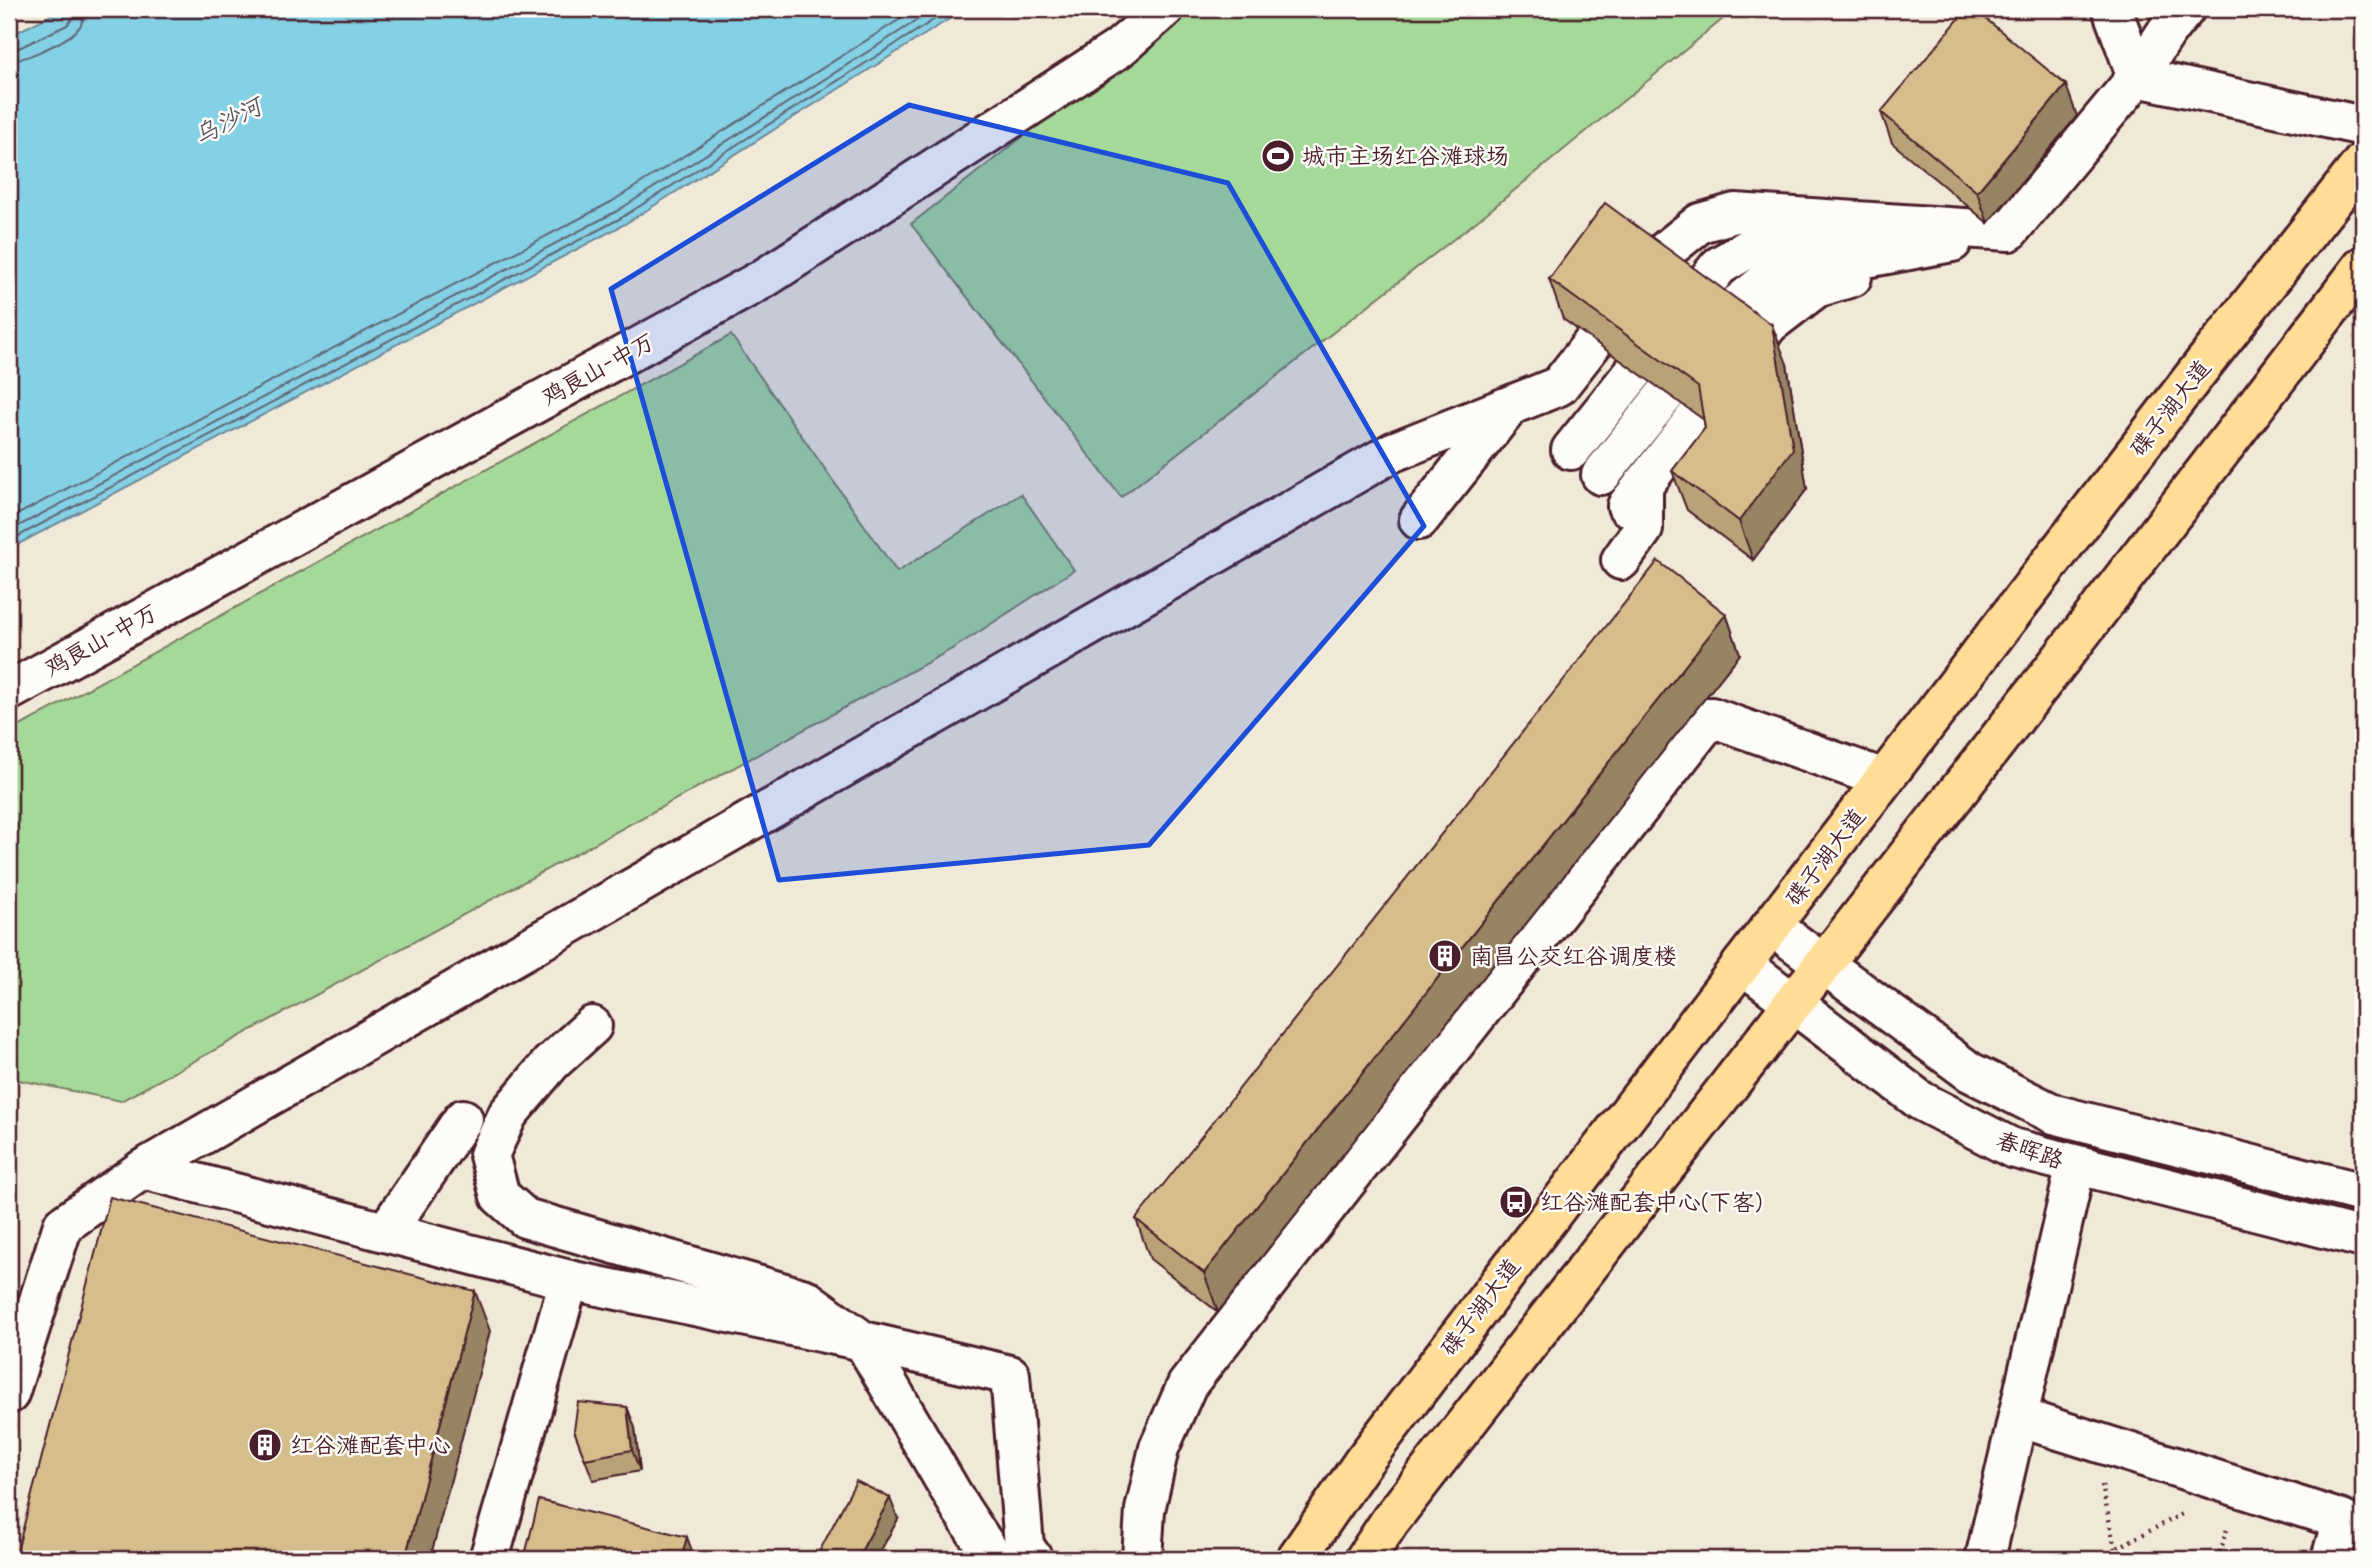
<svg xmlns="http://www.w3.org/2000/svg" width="2372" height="1568" viewBox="0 0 2372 1568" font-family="Mali,'LXGW WenKai TC',sans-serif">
<rect width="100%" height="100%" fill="#f1e9d7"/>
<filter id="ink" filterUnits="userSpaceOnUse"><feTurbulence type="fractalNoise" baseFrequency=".0143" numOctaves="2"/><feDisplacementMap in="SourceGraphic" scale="14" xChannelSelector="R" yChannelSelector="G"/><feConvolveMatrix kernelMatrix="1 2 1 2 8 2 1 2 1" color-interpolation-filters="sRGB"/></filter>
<g filter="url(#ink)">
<g fill="#a5d99a" stroke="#787c62" stroke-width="2">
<path d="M1186 9H1735L1477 221 1121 497 911 224Z"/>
<path d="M731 335 897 572 1021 494 1074 570 954 648 121 1101 9 1078V732Z"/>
</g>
<path fill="#84d0e4" stroke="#6d899a" stroke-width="2" d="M73 9H965L625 224 9 549V36L59 11Z"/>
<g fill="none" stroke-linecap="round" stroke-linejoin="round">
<g stroke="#616675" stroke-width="2">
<path d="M9 51 17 49 67 25 73 18 74 9"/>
<path d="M9 61C23 61 67 41 77 30 83 24 84 17 85 9"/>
<path d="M9 519 611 202 916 9"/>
<path d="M9 531 617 211 935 9"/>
<path d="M9 541 621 218 951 9"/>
</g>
<defs>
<g id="minor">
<path d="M2112 9 2137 77 2169 28 2185 9"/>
<path d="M1571 450 1719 266 1746 250 1865 242"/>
<path d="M1601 475 1737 305 1764 283 1801 270 1952 242"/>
<path d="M1627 506 1769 324 1816 288 1852 277"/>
<path d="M1419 520 1510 406"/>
<path d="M1621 560 1643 529V485"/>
<path d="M9 691 763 279 1118 49 1164 9"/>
<path d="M1772 926 1970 1072 2054 1114 2363 1193"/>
<path d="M1742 964 1921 1101 2012 1148 2363 1238"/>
<path d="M592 1026 551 1063 508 1114 489 1155 500 1196 525 1218 805 1299 863 1341 961 1509 994 1559"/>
<path d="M143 1169 1393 452 1559 386 1664 252 1700 223 1735 213 2009 231 2137 77 2363 126"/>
<path d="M386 1232 463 1119"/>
<path d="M9 1394 63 1225 143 1169 569 1280 863 1341 1010 1375 1024 1546 1033 1559"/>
<path d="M2018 1417 2342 1520 2331 1559"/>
<path d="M489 1559 569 1280"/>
<path d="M1142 1559 1145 1510 1159 1448 1187 1385 1711 717 1884 779"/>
<path d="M1985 1559 2076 1165"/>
</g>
<g id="major">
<path d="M1296 1559 1363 1462 1742 964 2194 376 2363 162"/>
<path d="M1365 1559 1390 1521 2085 628 2363 266"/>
</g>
</defs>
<use href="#minor" stroke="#4a1f2b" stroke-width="44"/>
<use href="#major" stroke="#4a1f2b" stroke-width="44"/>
<g stroke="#4a1f2b" stroke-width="4.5" stroke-dasharray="2 5" stroke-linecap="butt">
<path d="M2102 1485 2115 1549"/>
<path d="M2220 1552 2228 1526"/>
<path d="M2111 1559 2115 1549 2184 1513"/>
</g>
<use href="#minor" stroke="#fdfcf7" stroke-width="38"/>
<use href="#major" stroke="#ffdd96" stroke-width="38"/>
</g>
<g fill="#b8a378" stroke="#4a1f2b" stroke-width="2">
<path d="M1881 112 2077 116 1988 223 1892 143Z"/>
<path d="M1549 279 1787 364 1807 489 1753 560 1687 510 1672 471 1705 428 1704 420 1563 319Z"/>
<path d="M1726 614 1740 654 1218 1312 1150 1259 1136 1219Z"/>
<path d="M627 1407 635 1428 640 1471 593 1480 574 1430Z"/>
<path d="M898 1519 876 1559H820L818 1554Z"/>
</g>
<g fill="#968462" stroke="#4a1f2b" stroke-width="2">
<path d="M2066 85 2077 116 1988 223 1977 192Z"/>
<path d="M1772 325 1787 364 1807 489 1753 560 1739 521Z"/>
<path d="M1726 614 1740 654 1218 1312 1204 1273Z"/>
<path d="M475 1291 490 1331 430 1559H405Z"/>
<path d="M627 1407 635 1428 640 1471 632 1450Z"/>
<path d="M890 1498 898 1519 876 1559H857Z"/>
<path d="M687 1537 695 1559H681Z"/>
</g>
<g fill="#d6bd8c" stroke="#4a1f2b" stroke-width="2">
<path d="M1967 9H1974L2066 85 1977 192 1881 112Z"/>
<path d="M1605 203 1772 325 1793 449 1739 521 1672 471 1705 428 1698 387 1549 279Z"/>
<path d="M1658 561 1726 614 1204 1273 1136 1219Z"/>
<path d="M110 1197 475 1291 405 1559H15Z"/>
<path d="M578 1402 627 1407 632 1450 585 1459 574 1430Z"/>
<path d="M856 1481 890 1498 857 1559H828L818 1554Z"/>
<path d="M539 1500 687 1537 681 1559H524Z"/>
</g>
</g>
<path fill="#1d4ed8" fill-opacity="0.2" stroke="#1d4ed8" stroke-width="5" stroke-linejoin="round" d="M909 105 1228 183 1424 526 1149 845 779 880 611 289Z"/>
<defs>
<symbol id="stadium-disc" viewBox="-11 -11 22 22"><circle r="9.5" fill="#4a1f2b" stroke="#fdfcf7"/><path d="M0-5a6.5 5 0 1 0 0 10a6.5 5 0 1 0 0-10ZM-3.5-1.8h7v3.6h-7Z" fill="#fff"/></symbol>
<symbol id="building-disc" viewBox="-11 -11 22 22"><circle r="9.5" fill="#4a1f2b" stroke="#fdfcf7"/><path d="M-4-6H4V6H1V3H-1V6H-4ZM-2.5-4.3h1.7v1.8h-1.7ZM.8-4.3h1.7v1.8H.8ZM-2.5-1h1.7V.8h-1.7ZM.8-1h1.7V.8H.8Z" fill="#fff"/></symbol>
<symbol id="bus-disc" viewBox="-11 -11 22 22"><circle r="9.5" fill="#4a1f2b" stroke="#fdfcf7"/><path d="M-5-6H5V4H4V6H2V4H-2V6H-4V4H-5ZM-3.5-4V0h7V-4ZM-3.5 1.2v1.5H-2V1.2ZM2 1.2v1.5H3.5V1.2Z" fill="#fff"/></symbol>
</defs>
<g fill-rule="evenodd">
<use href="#stadium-disc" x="1259" y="137" width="38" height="38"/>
<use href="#building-disc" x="1426" y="937" width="38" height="38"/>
<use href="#bus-disc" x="1497" y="1183" width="38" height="38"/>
<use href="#building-disc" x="246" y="1426" width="38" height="38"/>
</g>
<g text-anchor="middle" stroke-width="5" stroke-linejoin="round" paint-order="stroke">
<g font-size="23" fill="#4a1f2b" stroke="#fdfcf7" text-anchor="start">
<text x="1302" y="164">城市主场红谷滩球场</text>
<text x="1470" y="964">南昌公交红谷调度楼</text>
<text x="1540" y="1210">红谷滩配套中心(下客)</text>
<text x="290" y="1453">红谷滩配套中心</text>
</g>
<g font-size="23" fill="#4a1f2b" stroke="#fdfcf7">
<text transform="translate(598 369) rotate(-29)" y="8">鸡良山-中万</text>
<text transform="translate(2170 408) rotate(-52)" y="8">碟子湖大道</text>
<text transform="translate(101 640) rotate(-29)" y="8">鸡良山-中万</text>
<text transform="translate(1825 857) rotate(-53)" y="8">碟子湖大道</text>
<text transform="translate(2030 1150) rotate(19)" y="8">春晖路</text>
<text transform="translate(1480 1307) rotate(-53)" y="8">碟子湖大道</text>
</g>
<g font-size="24" font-style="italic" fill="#5b5462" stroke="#fdfcf7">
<text transform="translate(228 121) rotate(-27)" y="8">乌沙河</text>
</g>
</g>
<rect width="2372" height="1568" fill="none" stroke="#fdfcf7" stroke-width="35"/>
<rect x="18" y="18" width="2337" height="1533" fill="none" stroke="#4a1f2b" stroke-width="2.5" filter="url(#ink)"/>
</svg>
